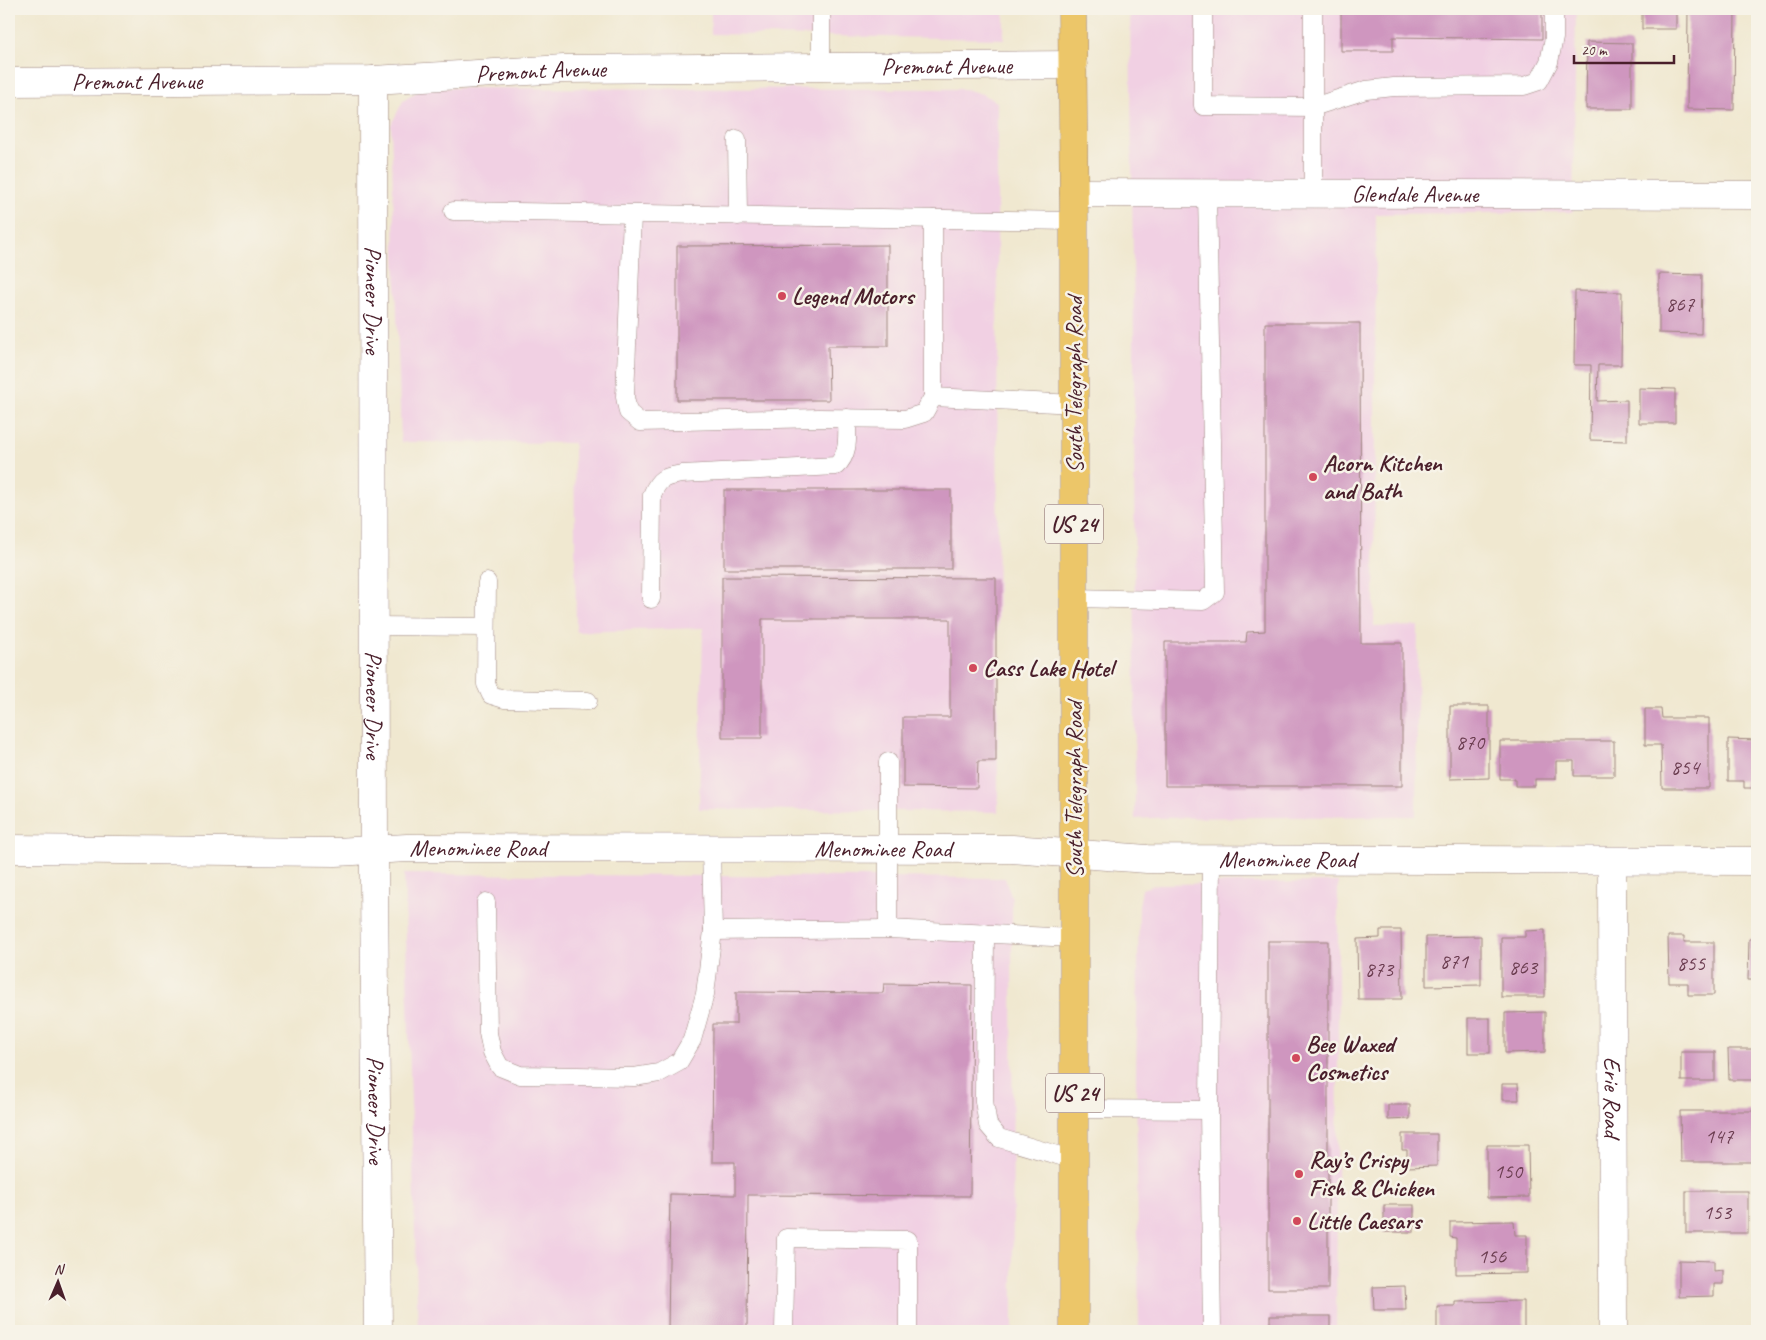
<svg xmlns="http://www.w3.org/2000/svg" width="1766" height="1340" viewBox="0 0 1766 1340" font-family="Caveat,sans-serif">
<rect width="100%" height="100%" fill="#f7f3e8"/>
<filter id="ink" filterUnits="userSpaceOnUse"><feTurbulence type="fractalNoise" baseFrequency=".02" numOctaves="2"/><feDisplacementMap in="SourceGraphic" scale="10" xChannelSelector="R" yChannelSelector="G"/><feConvolveMatrix kernelMatrix="1 2 1 2 8 2 1 2 1" color-interpolation-filters="sRGB"/></filter>
<filter id="wash" filterUnits="userSpaceOnUse"><feTurbulence type="fractalNoise" baseFrequency=".0096" numOctaves="4" result="noise"/><feDisplacementMap in="SourceGraphic" scale="20" xChannelSelector="R" yChannelSelector="G"/><feGaussianBlur stdDeviation="1.12" result="paint"/><feColorMatrix in="noise" values="0 0 0 0 0 0 0 0 0 0 0 0 0 0 0 0 0 1.4 0 .05"/><feComposite in="paint" operator="in"/></filter>
<g filter="url(#wash)">
<rect width="100%" height="100%" fill="#f0e8d0"/>
<g fill="#f1d0e3">
<path d="M711 9H1004V39L711 34Z"/>
<path d="M1130 9H1576L1573 212 1376 214 1374 627 1418 626 1416 816 1153 818 1135 819 1134 344Z"/>
<path d="M422 88 965 89 982 94 997 102 998 812 699 809 703 628 576 632 574 443 401 442 391 125 403 101Z"/>
<path d="M404 874 1005 878 1012 899 1013 1331H418Z"/>
<path d="M1338 882V1050L1336 1331H1139L1136 1074 1139 907 1142 889 1157 884Z"/>
</g>
<g id="blocks">
<g fill="#cf96bf">
<path d="M1341 9H1542V39L1393 37V51H1341Z"/>
<rect x="1642" y="9" width="34" height="20"/>
<path d="M1688 9H1735L1734 110 1687 109Z"/>
<path d="M1587 42 1632 43V109H1586Z"/>
<path d="M888 245V346H828L829 400H677V246Z"/>
<path d="M1659 274 1702 275 1701 334 1659 333Z"/>
<path d="M1575 291 1622 292 1621 365H1598L1597 401 1627 400V441L1590 440 1591 365H1574Z"/>
<path d="M1265 323H1360L1361 643H1402V786H1165V642H1246L1247 632 1265 631Z"/>
<path d="M1639 388 1675 389V423H1639Z"/>
<rect x="724" y="490" width="227" height="79"/>
<path d="M722 577 996 578V761H978L977 788 903 787V717H950V619H762V738H722Z"/>
<path d="M1450 706H1489V778L1450 779Z"/>
<path d="M1645 709H1661L1662 718H1709V788H1662L1661 745H1645Z"/>
<path d="M1728 739 1757 740V788H1744V781H1728Z"/>
<path d="M1500 741H1614V776H1574V761H1556V779H1535V786H1515V779H1500Z"/>
<path d="M1380 930H1401L1402 999H1358L1357 939 1380 938Z"/>
<path d="M1545 930V997H1501V937H1525V931Z"/>
<path d="M1481 936V985L1426 986V937Z"/>
<path d="M1668 936H1684V942H1714V995H1688V983H1669Z"/>
<path d="M1749 939H1757V980H1748Z"/>
<rect x="1268" y="941" width="60" height="348"/>
<path d="M884 984 972 985 970 1196 748 1195 747 1331H668L670 1194 735 1195V1162H712L713 1024H736V992L883 993Z"/>
<path d="M1545 1012V1052L1505 1053V1013Z"/>
<rect x="1468" y="1018" width="22" height="35"/>
<path d="M1728 1049H1757V1080H1729Z"/>
<rect x="1681" y="1052" width="34" height="29"/>
<path d="M1502 1084H1518L1519 1100H1502Z"/>
<path d="M1388 1105H1410V1119L1388 1120Z"/>
<path d="M1680 1111H1757V1162H1681Z"/>
<path d="M1402 1134H1437V1166L1407 1167V1150H1402Z"/>
<path d="M1487 1145H1528L1529 1197 1487 1198Z"/>
<rect x="1686" y="1191" width="62" height="42"/>
<rect x="1384" y="1205" width="30" height="27"/>
<path d="M1514 1221 1515 1235H1527V1273L1456 1274V1238L1450 1237V1222Z"/>
<path d="M1679 1260 1714 1261V1271L1723 1270V1284H1714V1296L1679 1297Z"/>
<path d="M1405 1286 1406 1310H1374L1373 1287Z"/>
<path d="M1524 1301V1331H1437V1306H1455V1302Z"/>
<rect x="1270" y="1316" width="60" height="15"/>
</g>
</g>
</g>
<g filter="url(#ink)">
<use href="#blocks" fill-opacity="0" stroke="#9d847e" stroke-width="1"/>
<g fill="none" stroke-linecap="round" stroke-linejoin="round">
<defs>
<g id="lane">
<path d="M1203 9V106L1313 107 1366 90 1394 87 1524 86 1539 81 1549 62 1554 38V9"/>
<path d="M821 67V9"/>
<path d="M737 139 738 216"/>
<path d="M1313 194V9"/>
<path d="M453 211 1074 221"/>
<path d="M632 215 625 397 628 412 640 422 819 418 905 419 924 413 933 397"/>
<path d="M933 219V397L1075 404"/>
<path d="M487 582 486 684 491 695 504 699 588 701"/>
<path d="M1074 598 1203 601 1215 592 1207 194"/>
<path d="M651 599 652 495C659 477 665 477 682 474L836 466C850 454 847 435 847 418"/>
<path d="M373 626 485 627"/>
<path d="M711 848 713 931 888 929 1074 938"/>
<path d="M1211 860 1209 1110 1212 1331"/>
<path d="M486 902 488 1033 492 1052 500 1067 520 1075 634 1077 659 1073 679 1062 692 1040 705 994 713 931"/>
<path d="M888 929V762"/>
<path d="M985 933 984 1101 988 1125 999 1138 1074 1160"/>
<path d="M1075 1109 1209 1110"/>
<path d="M784 1331 786 1238 908 1240V1331"/>
</g>
<g id="street">
<path id="s1" d="M373 80 374 882 378 1331"/>
<path id="s2" d="M9 82 373 80 564 69 1073 65"/>
<path id="s3" d="M1074 193 1757 195"/>
<path id="s4" d="M9 849 336 852 407 848 1012 849 1147 859 1757 861"/>
<path id="s5" d="M1612 862 1613 1331"/>
</g>
<path id="highway" d="M1072 9 1074 221V1331"/>
</defs>
<use href="#lane" stroke="#9d847e" stroke-width="19"/>
<use href="#street" stroke="#9d847e" stroke-width="29"/>
<use href="#highway" stroke="#9d847e" stroke-width="29"/>
<use href="#lane" stroke="#fff" stroke-width="18"/>
<use href="#street" stroke="#fff" stroke-width="28"/>
<use href="#highway" stroke="#ecc669" stroke-width="28"/>
</g>
</g>
<g fill="#d1495b" stroke="#f7f3e8" stroke-width="2">
<circle cx="782" cy="296" r="5"/>
<circle cx="1313" cy="477" r="5"/>
<circle cx="973" cy="668" r="5"/>
<circle cx="1296" cy="1058" r="5"/>
<circle cx="1299" cy="1174" r="5"/>
<circle cx="1297" cy="1221" r="5"/>
</g>
<g text-anchor="middle" stroke-width="5" stroke-linejoin="round" paint-order="stroke">
<g font-size="21" fill="#6b3d50">
<text x="1680" y="311">867</text>
<text x="1470" y="749">870</text>
<text x="1685" y="774">854</text>
<text x="1454" y="968">871</text>
<text x="1691" y="970">855</text>
<text x="1523" y="974">863</text>
<text x="1379" y="976">873</text>
<text x="1719" y="1143">147</text>
<text x="1508" y="1178">150</text>
<text x="1717" y="1219">153</text>
<text x="1492" y="1263">156</text>
</g>
<g fill="#f7f3e8" stroke="#7e5f64" stroke-width="1">
<rect x="1045" y="504.5" width="58" height="39" rx="4"/>
<rect x="1046" y="1073.5" width="58" height="39" rx="4"/>
</g>
<g font-size="22" font-weight="bold" fill="#4a1f2b">
<text x="1074" y="532">US 24</text>
<text x="1075" y="1101">US 24</text>
</g>
<g font-size="24" fill="#4a1f2b" stroke="#f7f3e8">
<text dy="8" stroke="none"><textPath href="#s2" startOffset="938">Premont Avenue</textPath></text>
<text dy="8" stroke="none"><textPath href="#s2" startOffset="532">Premont Avenue</textPath></text>
<text dy="8" stroke="none"><textPath href="#s2" startOffset="128">Premont Avenue</textPath></text>
<text dy="8" stroke="none"><textPath href="#s3" startOffset="341">Glendale Avenue</textPath></text>
<text dy="8" stroke="none"><textPath href="#s1" startOffset="220">Pioneer Drive</textPath></text>
<text transform="translate(1074 385) rotate(-90)" y="8">South Telegraph Road</text>
<text dy="8" stroke="none"><textPath href="#s1" startOffset="625">Pioneer Drive</textPath></text>
<text transform="translate(1074 790) rotate(-90)" y="8">South Telegraph Road</text>
<text dy="8" stroke="none"><textPath href="#s4" startOffset="469">Menominee Road</textPath></text>
<text dy="8" stroke="none"><textPath href="#s4" startOffset="874">Menominee Road</textPath></text>
<text dy="8" stroke="none"><textPath href="#s4" startOffset="1279">Menominee Road</textPath></text>
<text dy="8" stroke="none"><textPath href="#s5" startOffset="235">Erie Road</textPath></text>
<text dy="8" stroke="none"><textPath href="#s1" startOffset="1030">Pioneer Drive</textPath></text>
</g>
<g font-size="24" font-weight="bold" fill="#4a1f2b" stroke="#f7f3e8" text-anchor="start">
<text x="792" y="304">Legend Motors</text>
<text x="1323" y="471">Acorn Kitchen<tspan x="1323" dy="28">and Bath</tspan></text>
<text x="983" y="676">Cass Lake Hotel</text>
<text x="1306" y="1052">Bee Waxed<tspan x="1306" dy="28">Cosmetics</tspan></text>
<text x="1309" y="1168">Ray’s Crispy<tspan x="1309" dy="28">Fish &amp; Chicken</tspan></text>
<text x="1307" y="1229">Little Caesars</text>
</g>
</g>
<rect width="1766" height="1340" fill="none" stroke="#f7f3e8" stroke-width="30"/>
<g transform="translate(58 1282) rotate(2)" stroke="#f7f3e8" stroke-width="4" paint-order="stroke">
<path d="M0-4L9 19L0 12L-9 19Z" fill="#4a1f2b"/>
<text y="-8" font-size="14" font-weight="bold" text-anchor="middle" fill="#4a1f2b">N</text>
</g>
<path d="M1574 55v8h100v-8" fill="none" stroke="#4a1f2b" stroke-width="2.5"/>
<text x="1581" y="55" font-size="15" fill="#4a1f2b" stroke="#f7f3e8" stroke-width="4" paint-order="stroke">20 m</text>
</svg>
